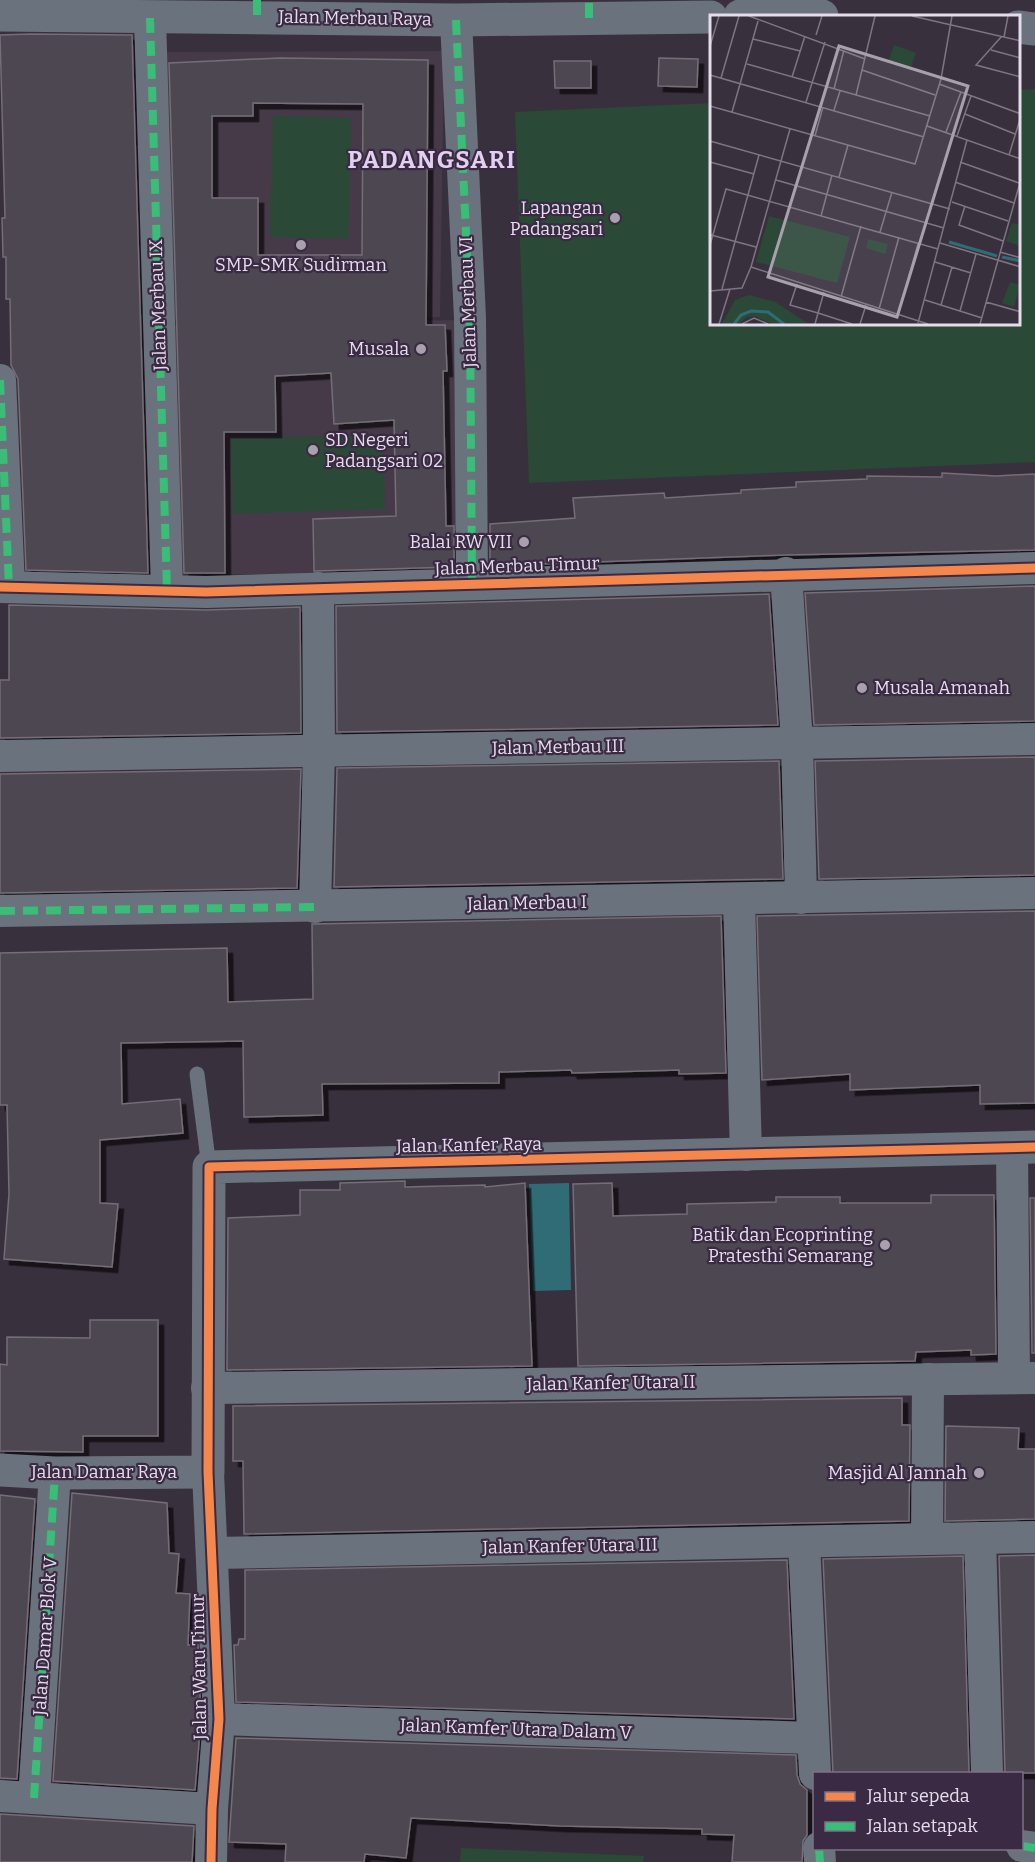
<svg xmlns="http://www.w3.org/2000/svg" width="1035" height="1862" viewBox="0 0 1035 1862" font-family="Bitter,serif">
<defs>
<filter id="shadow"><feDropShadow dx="5.5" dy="5.5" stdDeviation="0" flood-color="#0009"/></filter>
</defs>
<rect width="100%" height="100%" fill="#39303d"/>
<g fill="#473a48">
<path d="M444 51 440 317 160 321 157 52Z"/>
<path d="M461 320 463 575 169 574 160 325Z"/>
</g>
<g fill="#2a4936">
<path d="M1035 89V462L529 483 515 112 711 103V324H1018L1019 90Z"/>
<path d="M273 116 351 118 348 239 270 237Z"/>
<path d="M383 434 385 509 233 514 231 439Z"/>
<path d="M461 1848 644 1856 643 1862H460Z"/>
</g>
<path fill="#2f6c76" d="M569 1183 571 1290 533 1291 529 1184Z"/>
<g fill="#4e4751" stroke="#746d78" stroke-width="1.5" fill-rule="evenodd" filter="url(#shadow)">
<path d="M31 34 132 35 148 573 26 570 18 379 11 365 10 299H6V257H3L2 218H5L0 35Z"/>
<path d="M280 58 428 60 426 325H445L447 371H443L446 526H454V567L314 571 313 519 396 516 394 420 334 424 331 373 275 376 276 432H224L225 573H184L169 63ZM253 103 363 104 362 255H258V198H212V116H253Z"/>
<path d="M659 58 698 59 697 87 658 86Z"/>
<path d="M554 61H591V88H555Z"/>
<path d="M942 473 996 476 1035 474V550L785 555 490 566V524L575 518 573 498 664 493 665 498 741 493V490L796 487V482L867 479V476L942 477Z"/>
<path d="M1035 586V721L814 725 805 593Z"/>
<path d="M769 594 778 725 337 732 336 606Z"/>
<path d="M9 605 206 610 300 607 301 733 0 738V680H9Z"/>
<path d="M1035 757V875L819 879 815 761Z"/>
<path d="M779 761 783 879 334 887 337 768Z"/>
<path d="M301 769 297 888 0 893V774Z"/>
<path d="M1035 911V1103L980 1104V1085L850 1090V1074L762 1080 757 916Z"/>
<path d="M721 916 726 1073 679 1074V1070L572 1073 571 1070 499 1072V1083L322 1084 323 1115 244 1117 243 1041 121 1043 122 1104 180 1099 183 1133 100 1140V1203L118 1204 112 1267 4 1259 9 1194 7 1105H0V953L227 948 228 1002 313 999 312 924Z"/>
<path d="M405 1181V1187L485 1185V1187L525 1183 532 1366 227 1370 228 1218 300 1215V1190H340V1183Z"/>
<path d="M612 1183 613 1216 687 1214V1204L776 1202V1197H840V1203H931V1195H994L996 1354 971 1355V1350L916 1352 915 1361 578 1366 573 1184Z"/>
<path d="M1030 1198H1035V1353H1032Z"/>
<path d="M90 1320H158V1436H83V1452L0 1451V1364L7 1365V1337L90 1338Z"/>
<path d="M902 1398V1425H910L909 1521 244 1534 243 1461H233V1406Z"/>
<path d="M946 1426 1019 1428 1018 1449H1035V1519L945 1521Z"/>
<path d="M72 1493 167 1503 169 1553 179 1554 176 1593 190 1594 188 1645H198L201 1719 195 1790 53 1781Z"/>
<path d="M0 1495 35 1499 17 1779 0 1778Z"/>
<path d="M1035 1555V1773H1005L999 1556Z"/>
<path d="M963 1556 969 1773H833L823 1559Z"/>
<path d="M787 1560 794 1719 236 1702 234 1645H238L239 1639H245V1570Z"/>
<path d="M236 1738 796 1755 797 1775 800 1784 807 1790V1835L803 1841 802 1862H732L734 1835 702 1834V1829L560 1826 411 1818 406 1858 365 1854 364 1862H285L286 1844 229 1842Z"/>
<path d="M0 1814 194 1826 192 1862H0Z"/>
</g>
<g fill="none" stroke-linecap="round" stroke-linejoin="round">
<path stroke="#6a727d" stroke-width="15" d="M197 1074 209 1167"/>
<g stroke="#6a727d" stroke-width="32">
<path d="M150 18 167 591"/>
<path d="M456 20 470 318 472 584"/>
<path d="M0 380 9 587"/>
<path d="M786 573 797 743 801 898"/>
<path d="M0 587 206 592 1035 568"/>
<path d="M0 756 1035 739"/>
<path d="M739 899 746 1155"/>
<path d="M315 907 319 751 318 588"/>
<path d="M0 911 1035 893"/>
<path d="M1012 1148 1014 1378"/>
<path d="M207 1388 1035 1378"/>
<path d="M208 1472 219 1719 212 1809 211 1862"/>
<path d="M927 1537 928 1379"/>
<path d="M980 1538 987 1774"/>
<path d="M804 1542 815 1774"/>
<path d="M213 1553 1035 1537"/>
<path d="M219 1719 813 1738"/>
<path d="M0 1796 212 1809"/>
<path d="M34 1798 55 1473"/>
<path d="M1022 1846 1035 1848"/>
<path d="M819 1848 820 1862"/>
</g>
<g stroke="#6a727d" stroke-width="33">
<path d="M0 15 456 20 711 17"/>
<path d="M740 16H822"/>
<path d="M1018 27 1035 29"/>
<path d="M0 1470 55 1473 208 1472 209 1167 1035 1147"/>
</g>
<g stroke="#3abd76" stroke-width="8" stroke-dasharray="15 8" stroke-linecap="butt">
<path d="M257 0V16"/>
<path d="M150 18 167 591"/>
<path d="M589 18V0"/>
<path d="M456 20 470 318 472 584"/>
<path d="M0 380 9 587"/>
<path d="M0 911 315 907"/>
<path d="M34 1798 55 1473"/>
<path d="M1022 1846 1035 1848"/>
<path d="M819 1848 820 1862"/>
</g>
<defs>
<g id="cycleway">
<path d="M0 587 206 592 1035 568"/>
<path d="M211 1862 212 1809 219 1719 208 1472 209 1167 1035 1147"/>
</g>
</defs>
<use href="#cycleway" stroke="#3a2a43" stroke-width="13"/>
<use href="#cycleway" stroke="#f5874c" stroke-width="9"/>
</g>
<g fill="#a9a0ae" stroke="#3a2a43" stroke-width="2">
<circle cx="615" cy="218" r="6"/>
<circle cx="301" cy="245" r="6"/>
<circle cx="421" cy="349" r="6"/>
<circle cx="313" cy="450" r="6"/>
<circle cx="524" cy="542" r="6"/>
<circle cx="862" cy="688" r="6"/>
<circle cx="885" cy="1245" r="6"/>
<circle cx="979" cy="1473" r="6"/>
</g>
<g text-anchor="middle" stroke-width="4.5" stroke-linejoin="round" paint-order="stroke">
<g font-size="18" fill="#e5dceb" stroke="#3a2a43">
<text transform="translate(355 18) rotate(1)" y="6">Jalan Merbau Raya</text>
<text transform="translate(468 302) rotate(-92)" y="6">Jalan Merbau VI</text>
<text transform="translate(158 305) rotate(-92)" y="6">Jalan Merbau IX</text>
<text transform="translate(517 566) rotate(-2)" y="6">Jalan Merbau Timur</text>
<text transform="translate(558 747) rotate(-1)" y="6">Jalan Merbau III</text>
<text transform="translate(527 903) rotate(-1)" y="6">Jalan Merbau I</text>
<text transform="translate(469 1145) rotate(-1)" y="6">Jalan Kanfer Raya</text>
<text transform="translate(611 1383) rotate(-1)" y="6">Jalan Kanfer Utara II</text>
<text x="104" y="1478">Jalan Damar Raya</text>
<text transform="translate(570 1546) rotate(-1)" y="6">Jalan Kanfer Utara III</text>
<text transform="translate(45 1636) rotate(-86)" y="6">Jalan Damar Blok V</text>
<text transform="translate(199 1667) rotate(-91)" y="6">Jalan Waru Timur</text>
<text transform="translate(516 1729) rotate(2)" y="6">Jalan Kamfer Utara Dalam V</text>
</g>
<g font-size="18" fill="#e5dceb" stroke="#3a2a43" text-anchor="end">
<text x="603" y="214">Lapangan<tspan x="603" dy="21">Padangsari</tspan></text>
<text x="301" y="271" text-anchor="middle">SMP-SMK Sudirman</text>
<text x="409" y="355">Musala</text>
<text x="325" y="446" text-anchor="start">SD Negeri<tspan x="325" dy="21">Padangsari 02</tspan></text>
<text x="512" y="548">Balai RW VII</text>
<text x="874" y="694" text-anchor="start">Musala Amanah</text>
<text x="873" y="1241">Batik dan Ecoprinting<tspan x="873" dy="21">Pratesthi Semarang</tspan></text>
<text x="967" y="1479">Masjid Al Jannah</text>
</g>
<g font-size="24" font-weight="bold" letter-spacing="1.5" fill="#e3cfef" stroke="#3a2a43">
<text x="432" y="168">PADANGSARI</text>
</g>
</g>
<g transform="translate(710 15)">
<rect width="310" height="310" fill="#39303d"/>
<path d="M184 30 206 38 200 55 178 47ZM59 201 140 222 127 268 46 247ZM302 208 310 210V231L296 226ZM158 224 178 229 175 239 156 233ZM300 267 310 270 304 292 292 288ZM39 280 65 287 99 309H62L45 301 37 302 29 309H12L25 285Z" fill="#2a4936"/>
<path fill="none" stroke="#2f6c76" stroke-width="3" d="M239 227 287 241M292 242 311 246M24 309 31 300 41 296 58 297 74 309"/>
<path fill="none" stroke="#7e7583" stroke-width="1.5" d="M39 1 155 44M202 1 311 26M106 20 112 1M292 21 266 50 311 62M294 22 298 1M43 24 90 36M0 31 9 1M281 35 311 43M37 49 220 101M152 55 225 80M0 60 214 122M82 62 95 21M11 63 29 1M229 69 311 99M124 74 134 35M146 80 165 1M96 87 115 27M0 91 205 149 231 64 242 1M124 95 130 76M22 97 48 6M255 99 305 119M217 111 311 144M80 114 41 252 218 309M236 117 251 77M105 121 113 92M247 121 261 81M0 126 240 194M299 140 311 101M0 147 44 159M250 147 309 168M129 162 138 130M66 165 234 213M245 167 304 188M242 187 298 206M255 191 249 210 293 226M111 201 122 160M170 217 182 177M1 220 46 232M230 228 311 252M0 230 16 174 228 234M290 237 311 243M225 247 261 258M87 269 80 290 108 298 105 309M0 271V290M12 274 49 140M0 276 32 273 41 252M114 277 108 298 142 309M131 282 151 211M215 285 272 303M276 287 311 297M231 290 242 252M169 294 189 222M250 296 266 239M188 300 208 229M208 308 257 125M9 309 20 274M32 309 44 303 58 309M150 309 156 290M270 309 311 164"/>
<path fill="#a9a0ae" fill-opacity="0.15" stroke="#a9a0ae" stroke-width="3" d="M129 31 258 71 187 302 58 262Z"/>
<rect width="310" height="310" fill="none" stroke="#e5dceb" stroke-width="3"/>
</g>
<rect x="813" y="1772" width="210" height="78" fill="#3a2a43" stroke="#7e7186" stroke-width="1.5"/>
<rect x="825" y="1792" width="30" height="9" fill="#f5874c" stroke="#7e7186" stroke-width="1.5"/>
<text x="867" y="1802" font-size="18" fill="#e5dceb">Jalur sepeda</text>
<rect x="825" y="1822" width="30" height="9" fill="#3abd76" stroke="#7e7186" stroke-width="1.5"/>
<text x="867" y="1832" font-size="18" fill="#e5dceb">Jalan setapak</text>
</svg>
